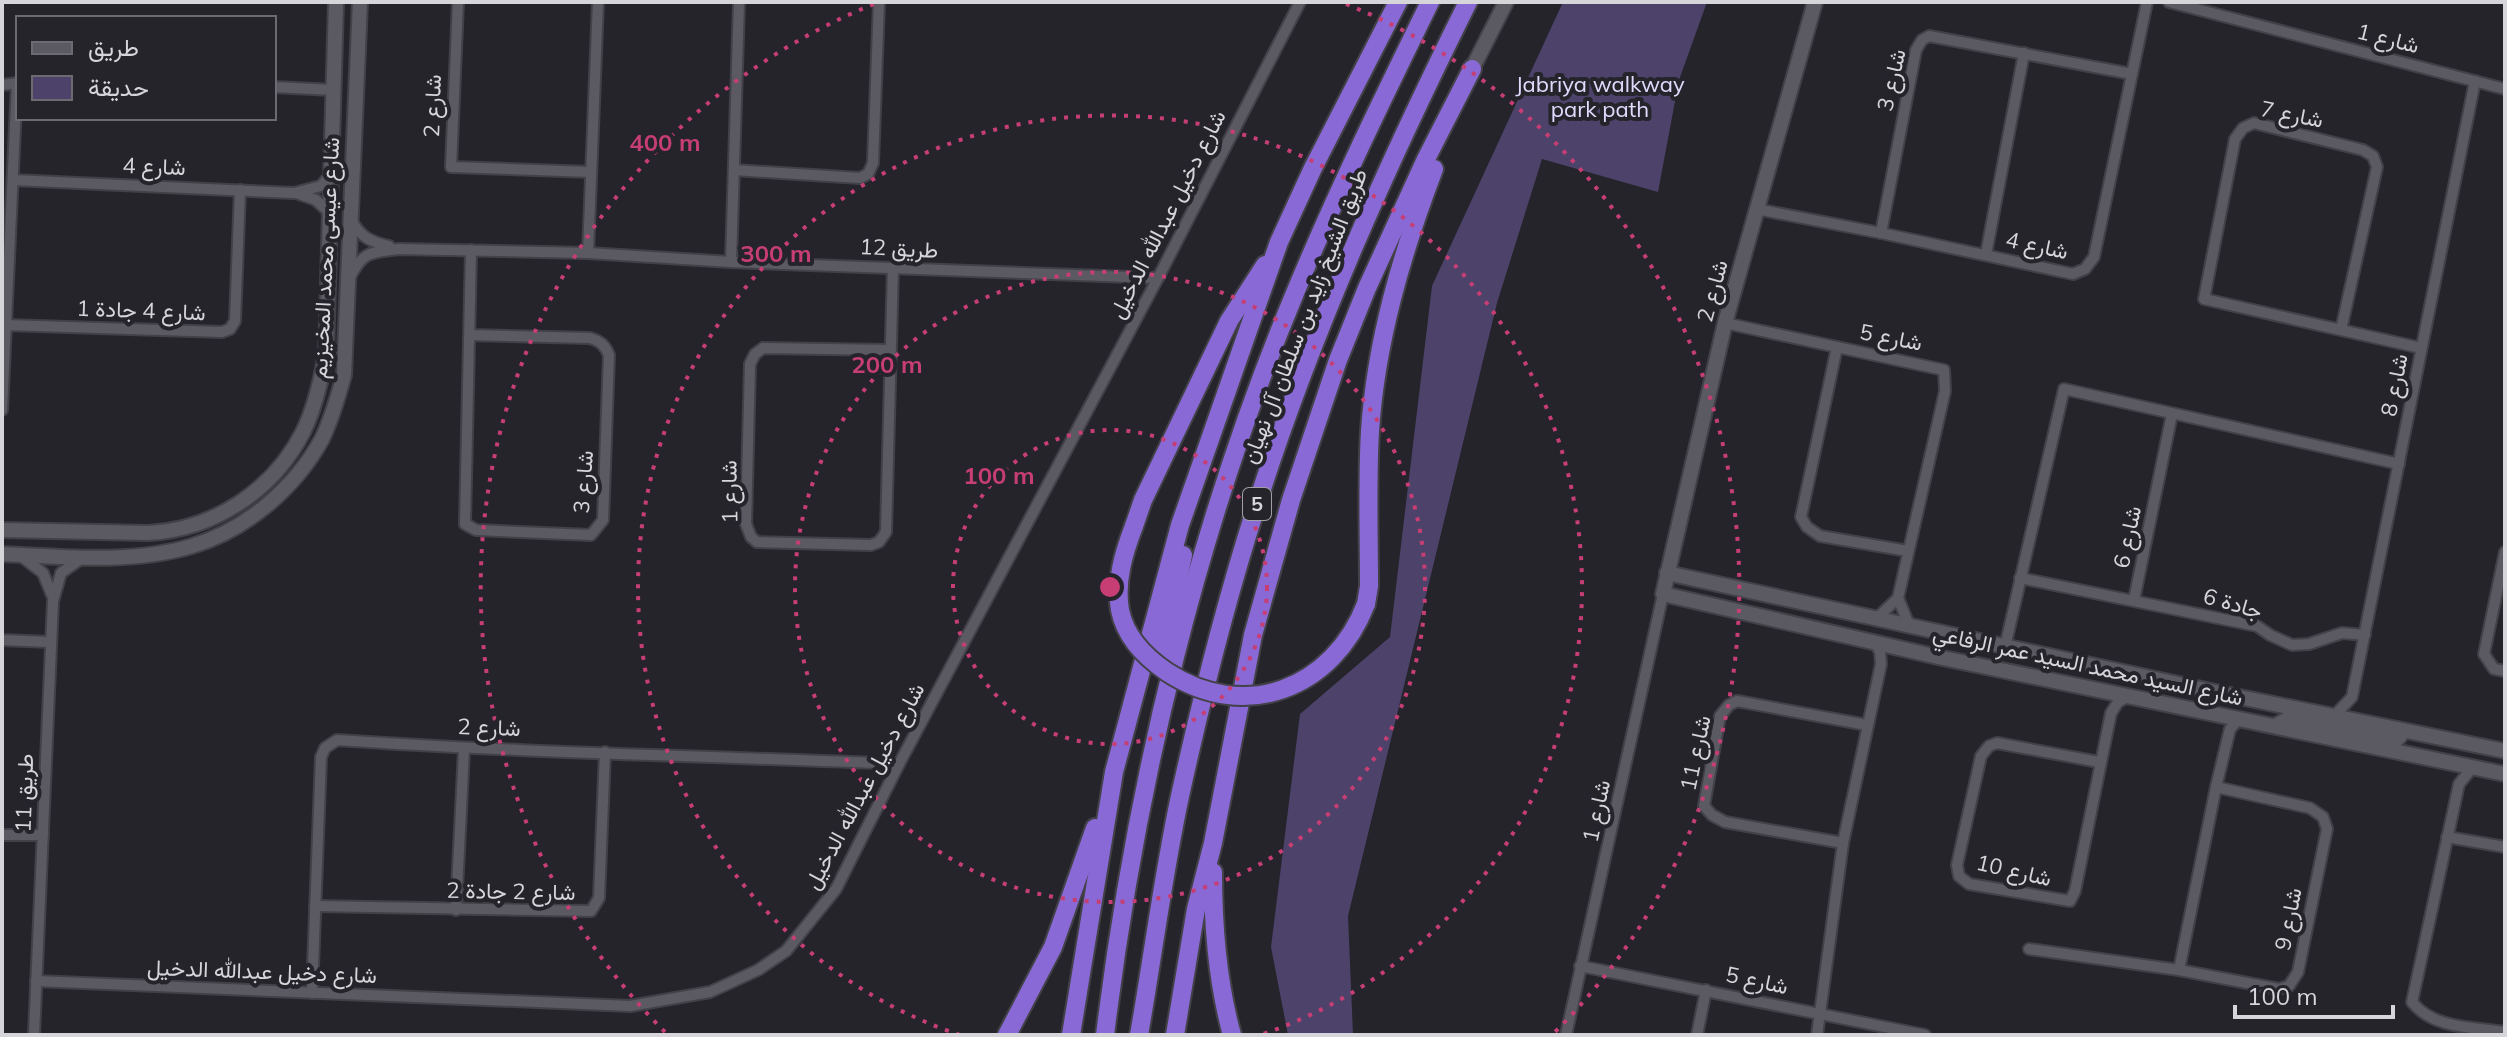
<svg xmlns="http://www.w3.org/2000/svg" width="2507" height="1037" viewBox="0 0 2507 1037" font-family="Mulish,Vazirmatn,sans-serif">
<rect width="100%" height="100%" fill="#25242b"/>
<path fill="#4d436a" d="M1563 2H1707L1679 80 1658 192 1542 159 1497 303 1348 916 1353 1035H1288L1271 947 1300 714 1390 637 1432 286Z"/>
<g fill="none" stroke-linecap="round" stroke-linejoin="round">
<defs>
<g id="street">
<path d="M458 2 451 167 591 172"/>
<path d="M2169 2 2505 89"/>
<path d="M2 85 18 83"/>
<path d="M274 87 333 90"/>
<path d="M734 170 860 178 868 174 873 163 879 2"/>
<path d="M13 180 294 193 321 186 331 174"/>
<path d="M296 193 316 200 330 213"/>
<path d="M1756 209 1881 233 2073 274 2085 269 2094 257 2147 2"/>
<path d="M352 221C361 238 372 242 389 246"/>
<path d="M1881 233 1916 50 1922 40 1929 36 2132 74"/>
<path d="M588 253 598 2"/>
<path d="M1986 254 2024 53"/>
<path d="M731 262 739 2"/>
<path d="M350 277C364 250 371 253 399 249L588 253 731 262 1158 278"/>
<path d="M1725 323 1944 370 1945 391 1898 598 1909 625"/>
<path d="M6 325 222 332 230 329 235 321 240 190"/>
<path d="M2341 330 2377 167 2373 156 2363 150 2254 123 2243 128 2235 139 2204 299 2421 348"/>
<path d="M470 335 590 338C600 341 605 345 609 355L603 520 591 535 476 530 465 524 471 250"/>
<path d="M1837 347 1801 517 1807 527 1820 536 1908 551"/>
<path d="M890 350 763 348 755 354 750 364 746 524 751 537 757 542 871 545 879 542 886 532 893 267"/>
<path d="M2 410 17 83"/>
<path d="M2505 552 2484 654 2494 669 2505 671"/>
<path d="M21 556 43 573 52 595"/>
<path d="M2020 578 2257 626 2270 635 2292 645 2309 644 2342 633 2365 635"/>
<path d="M2134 600 2172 414"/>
<path d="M1877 618 1898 598"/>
<path d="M2 640 50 642"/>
<path d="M2005 647 2064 389 2399 464"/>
<path d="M2335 715 2352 697 2475 81"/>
<path d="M2099 762 1997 743 1989 746 1981 756 1957 865 1959 876 1969 884 2070 901 2075 891 2111 713 2118 702 2129 696"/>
<path d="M2472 768 2459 784 2412 1002C2433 1029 2474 1027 2505 1032"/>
<path d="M2 835H43"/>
<path d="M2447 837 2505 847"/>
<path d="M1843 843 1725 822 1712 815 1704 806 1720 716 1729 705 1737 701 1867 725"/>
<path d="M315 906 591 911 599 898 605 752"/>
<path d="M456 910 464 749"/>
<path d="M2029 949 2179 970 2279 989 2289 986 2298 972 2327 829 2323 817 2310 808 2216 787"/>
<path d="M1580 966 1925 1035"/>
<path d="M2179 970 2216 787 2230 729 2238 720"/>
<path d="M36 981 630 1006 710 992 758 970 786 951 836 889 899 764 1158 278 1300 2"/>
<path d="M312 993 321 757 325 748 337 740C524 753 712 756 899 764"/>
<path d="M34 1035 53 601 61 573 82 558"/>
<path d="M1566 1035 1663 594"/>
<path d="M1697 1035 1706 990"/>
<path d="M1817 1035 1843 843 1881 664 1880 652 1875 642"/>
</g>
<g id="secondary">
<path d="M1815 2 1725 323 1663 594 1938 657 2505 774"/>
<path d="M1472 69 1506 2"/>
<path d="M2 530 148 533C213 530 273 491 303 432 315 408 321 381 326 354L336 2"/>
<path d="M2 554C63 557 133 564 192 546 246 530 295 488 322 439 332 418 338 397 344 375L360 2"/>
<path d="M1667 573 2220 693 2505 751"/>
<path d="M2275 726 2288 719 2395 741 2400 736 2397 729"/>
</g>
<g id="highway">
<path d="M1134 526 1143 500 1229 321 1265 265"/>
<path d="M1366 604 1369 586C1369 534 1367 483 1370 431 1376 341 1402 253 1434 169"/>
<path d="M1163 667 1166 633 1183 555"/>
<path d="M1213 872C1213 927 1217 981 1232 1035"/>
<path d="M1007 1035 1053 947 1095 828"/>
<path d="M1071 1035 1114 772 1180 525 1279 242 1313 168 1398 2"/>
<path d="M1105 1035C1136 783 1197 527 1295 293 1336 194 1383 98 1430 2"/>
<path d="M1139 1035C1153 956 1163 875 1180 796 1202 696 1227 596 1259 498 1314 327 1388 163 1468 2"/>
<path d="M1175 1035 1196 909 1213 843 1253 635 1291 500 1338 360 1367 288 1426 159 1472 69"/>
</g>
</defs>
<use href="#street" stroke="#424147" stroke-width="14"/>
<use href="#secondary" stroke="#424147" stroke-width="18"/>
<use href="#highway" stroke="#424147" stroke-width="22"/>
<use href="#street" stroke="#5b5a62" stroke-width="10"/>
<use href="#secondary" stroke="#5b5a62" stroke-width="14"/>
<use href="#highway" stroke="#8969d5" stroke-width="18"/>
<defs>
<path id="highway-bridge" d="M1134 526C1124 552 1115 581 1120 610 1125 636 1145 657 1167 672 1245 723 1333 689 1366 604"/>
</defs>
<use href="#highway-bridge" stroke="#424147" stroke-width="22" stroke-linecap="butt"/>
<use href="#highway-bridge" stroke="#8969d5" stroke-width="18"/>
</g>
<g fill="none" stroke="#c63e74" stroke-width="4" stroke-dasharray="4 8">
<circle cx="1110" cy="587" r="157"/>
<circle cx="1110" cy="587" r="315"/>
<path d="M960 1035A472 472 0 1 1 1260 1035"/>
<path d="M665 1032A629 629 0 0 1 874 4M1346 4A629 629 0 0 1 1555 1032"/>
</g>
<g text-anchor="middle" stroke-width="8" stroke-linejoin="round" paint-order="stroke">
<rect fill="#25242b" stroke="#a1a0a6" stroke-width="2" x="1243" y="488" width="28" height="32" rx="6"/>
<g font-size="20" font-weight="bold" fill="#d6d5da">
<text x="1257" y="511">5</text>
</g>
<g font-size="22" fill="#d6d5da" stroke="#25242b">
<text transform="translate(2388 38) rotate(14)" y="8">شارع 1</text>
<text transform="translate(1891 80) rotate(-77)" y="8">شارع 3</text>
<text transform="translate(432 106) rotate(-88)" y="8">شارع 2</text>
<text transform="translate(2292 114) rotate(11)" y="8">شارع 7</text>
<text transform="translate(154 166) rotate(2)" y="8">شارع 4</text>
<text transform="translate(1167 214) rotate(-63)" y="8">شارع دخيل عبدالله الدخيل</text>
<text transform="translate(2037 245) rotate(12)" y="8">شارع 4</text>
<text transform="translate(899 248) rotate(3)" y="8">طريق 12</text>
<text transform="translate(325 258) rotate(-87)" y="8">شارع عيسى محمد المخيزيم</text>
<text transform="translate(1712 291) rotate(-75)" y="8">شارع 2</text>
<text transform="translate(141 310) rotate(2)" y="8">شارع 4 جادة 1</text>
<text transform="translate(1304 316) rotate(-69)" y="8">طريق الشيخ زايد بن سلطان آل نهيان</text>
<text transform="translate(1891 337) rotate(11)" y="8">شارع 5</text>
<text transform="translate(2394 385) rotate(-79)" y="8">شارع 8</text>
<text transform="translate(583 482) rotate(-86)" y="8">شارع 3</text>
<text transform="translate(729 492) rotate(-91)" y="8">شارع 1</text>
<text transform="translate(2127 537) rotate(-78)" y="8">شارع 6</text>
<text transform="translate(2233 603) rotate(16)" y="8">جادة 6</text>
<text transform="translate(2088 665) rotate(12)" y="8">شارع السيد محمد السيد عمر الرفاعي</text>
<text transform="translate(489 727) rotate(2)" y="8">شارع 2</text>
<text transform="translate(1695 753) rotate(-78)" y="8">شارع 11</text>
<text transform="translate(864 786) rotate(-62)" y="8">شارع دخيل عبدالله الدخيل</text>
<text transform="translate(24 793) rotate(-88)" y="8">طريق 11</text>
<text transform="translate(1596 811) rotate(-78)" y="8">شارع 1</text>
<text transform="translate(2014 870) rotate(13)" y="8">شارع 10</text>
<text transform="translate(511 891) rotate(1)" y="8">شارع 2 جادة 2</text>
<text transform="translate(2288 919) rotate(-79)" y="8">شارع 9</text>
<text transform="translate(262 971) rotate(2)" y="8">شارع دخيل عبدالله الدخيل</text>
<text transform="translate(1757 980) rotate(12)" y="8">شارع 5</text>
</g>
<g font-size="22" fill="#e1dafd" stroke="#25242b">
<text x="1600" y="92">Jabriya walkway<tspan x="1600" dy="25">park path</tspan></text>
</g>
</g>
<circle cx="1110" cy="587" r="12" fill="#c63e74" stroke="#25242b" stroke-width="4"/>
<g font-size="24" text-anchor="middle" font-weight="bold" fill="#c63e74" stroke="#25242b" stroke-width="8" stroke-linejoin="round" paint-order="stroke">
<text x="665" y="151">400 m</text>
<text x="776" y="262">300 m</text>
<text x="887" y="373">200 m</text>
<text x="999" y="484">100 m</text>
</g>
<rect width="2507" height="1037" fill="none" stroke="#d6d5da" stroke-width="8"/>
<rect x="16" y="16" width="260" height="104" fill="#25242b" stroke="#6c6b71" stroke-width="2"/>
<rect x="32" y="42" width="40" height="12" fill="#5b5a62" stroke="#6c6b71" stroke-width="2"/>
<text x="88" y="56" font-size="24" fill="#d6d5da">طريق</text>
<rect x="32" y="76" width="40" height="24" fill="#4d436a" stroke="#6c6b71" stroke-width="2"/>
<text x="88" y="96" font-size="24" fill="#d6d5da">حديقة</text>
<path d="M2235 1005v12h158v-12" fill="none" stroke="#d6d5da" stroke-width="4"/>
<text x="2247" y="1005" font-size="24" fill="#d6d5da" stroke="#25242b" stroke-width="6" paint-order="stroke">100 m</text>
</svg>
